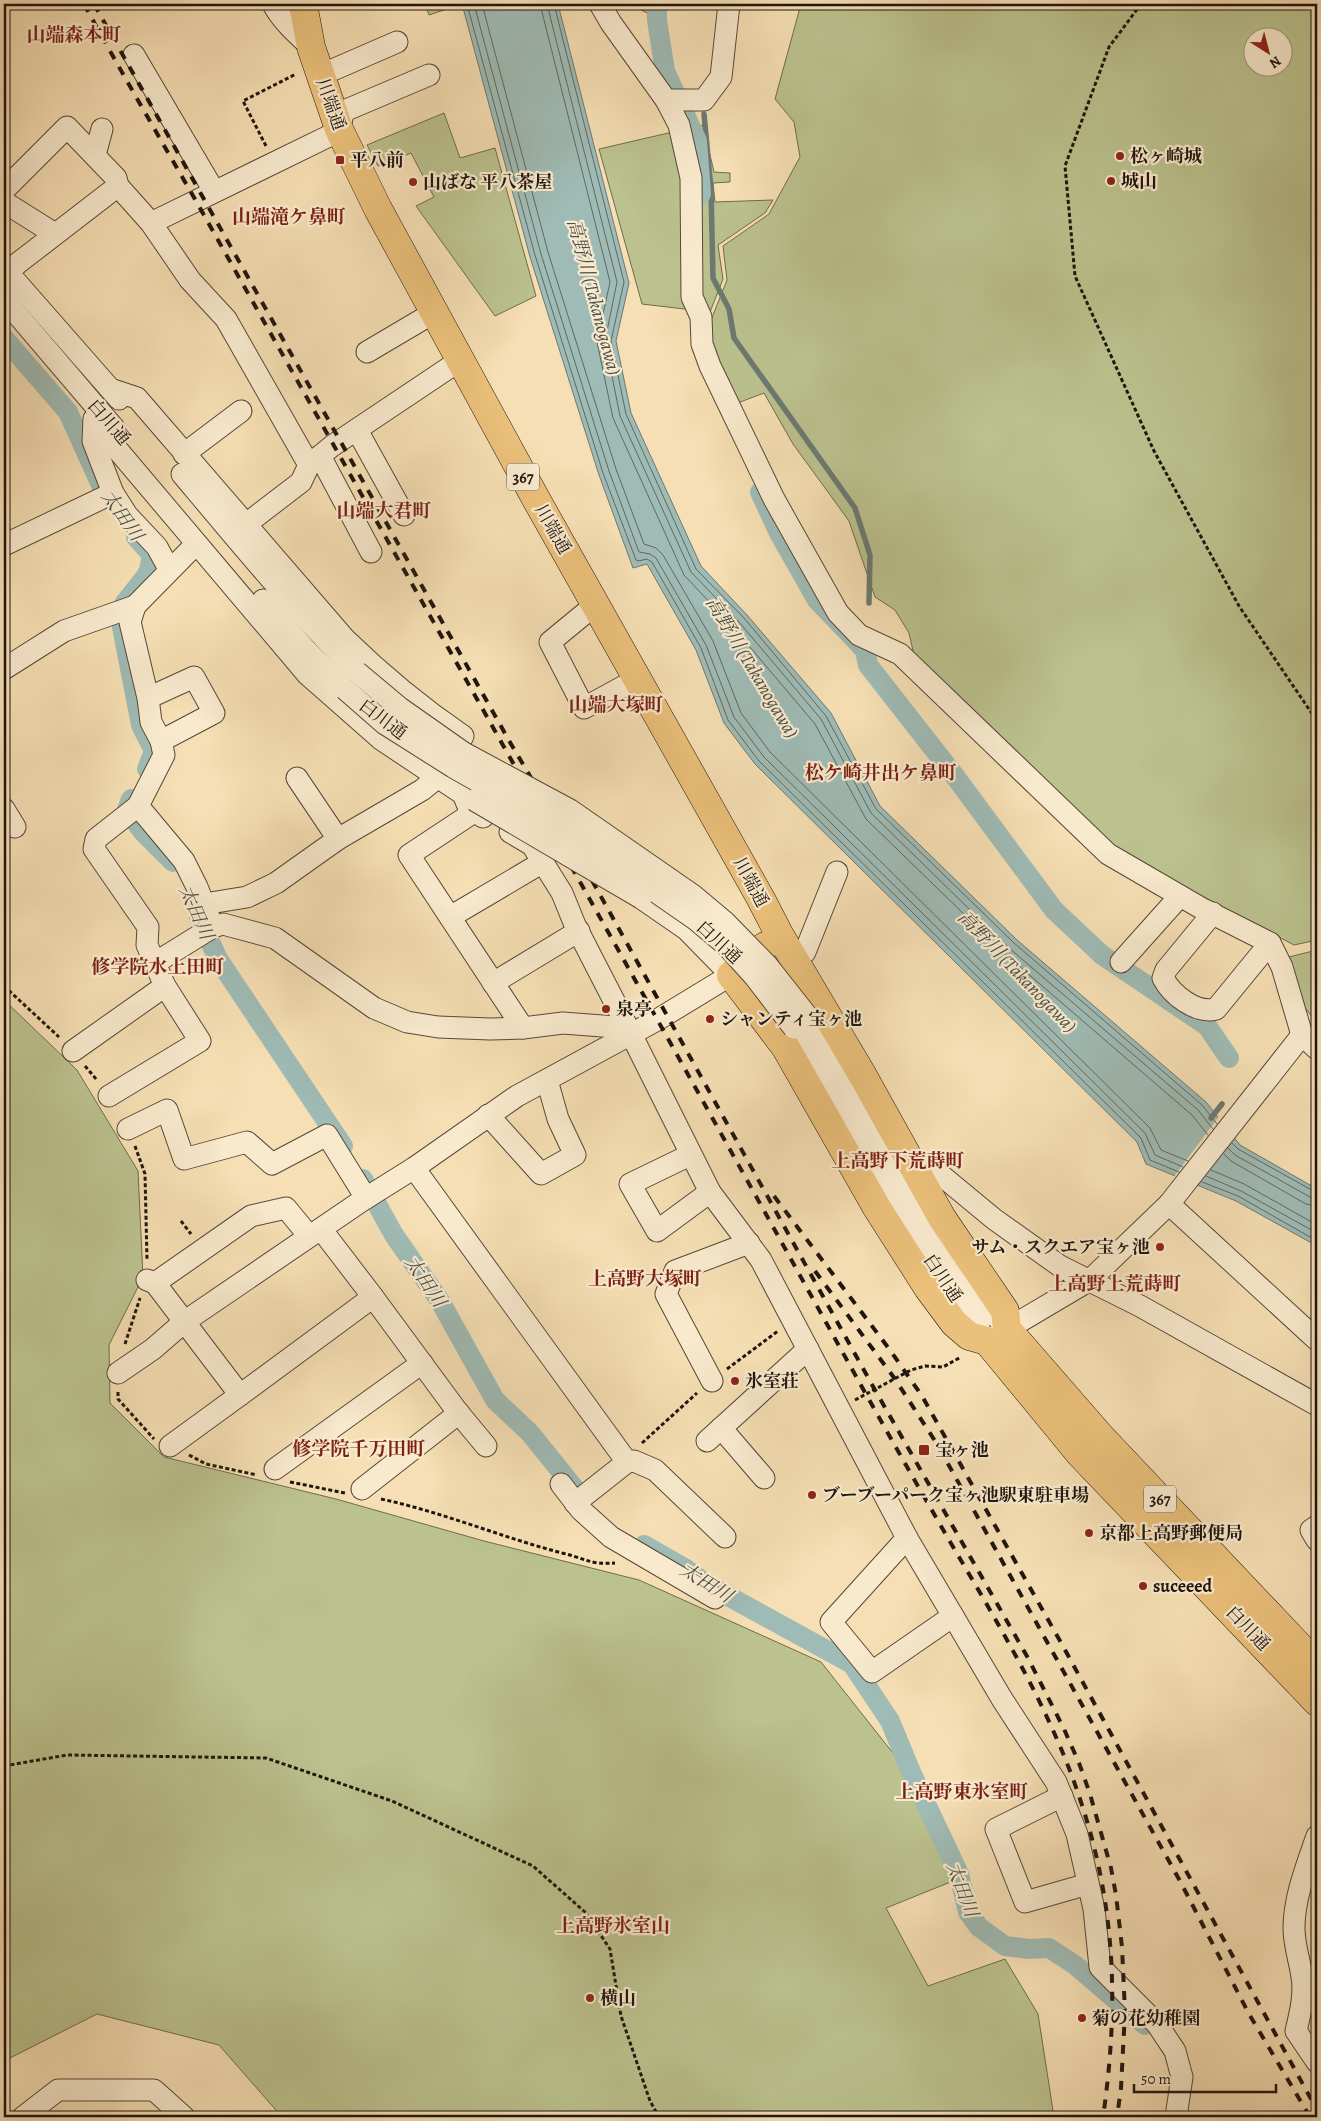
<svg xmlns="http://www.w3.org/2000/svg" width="1321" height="2121" viewBox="0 0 1321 2121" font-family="Alegreya,'Noto Serif JP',serif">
<rect width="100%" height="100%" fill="#f6dfb4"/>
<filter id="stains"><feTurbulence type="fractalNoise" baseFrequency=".004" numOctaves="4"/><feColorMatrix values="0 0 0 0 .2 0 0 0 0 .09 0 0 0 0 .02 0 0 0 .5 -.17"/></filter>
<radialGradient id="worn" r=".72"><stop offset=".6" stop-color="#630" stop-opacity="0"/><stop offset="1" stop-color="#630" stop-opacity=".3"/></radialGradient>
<g fill="#bbc28e" stroke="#6d6c4e" fill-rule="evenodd">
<path d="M425 4H459V5L429 15Z"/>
<path d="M631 4H652V16Z"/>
<path d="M742 4H795V8Z"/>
<path d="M801 4H1317V940L1294 945 1107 846 914 655 909 633 895 610 875 597 849 521 793 444 764 393 735 404 718 370 709 325 727 280 723 246 769 214 800 157 794 122 775 99ZM1254 38H1284V68H1254Z"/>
<path d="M444 113 460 158 495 148 536 296 495 316 416 206 434 197 411 153 378 166 367 145Z"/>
<path d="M703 125 714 172 730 173V182L713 183 715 202 773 200 765 213 718 245 723 279 710 312 642 304 599 149Z"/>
<path d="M1317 950V1023L1305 1008 1289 957Z"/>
<path d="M4 1000 77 1070 138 1171 143 1277 109 1345 110 1403 164 1457 336 1499 484 1541 639 1580 821 1662 900 1762 963 1877 886 1908 928 1986 1005 1959 1038 2014 1054 2117H282L219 2045 97 2014 4 2061Z"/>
</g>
<path fill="#9fbbb5" stroke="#6c7972" d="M462 4H558L629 283 616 341 631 413 701 566 747 615 831 713 880 806 1017 940 1206 1102 1240 1145 1317 1189V1246L1236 1201 1146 1164 1137 1142 755 764 724 723 696 650 647 564 633 568 599 475 530 257Z"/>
<path fill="#f6dfb4" d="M1220 1115 1235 1134 1195 1187 1173 1178Z"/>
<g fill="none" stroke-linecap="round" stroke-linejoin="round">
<g stroke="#5f6862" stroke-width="1">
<path d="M467 4 535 255 603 473 636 560 638 561 647 559 652 562 701 648 728 720 759 761 1141 1138 1150 1160 1179 1172"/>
<path d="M474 4 541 254 609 471 639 552 650 554 656 558 706 645 734 717 764 757 1145 1133 1155 1155 1183 1167"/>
<path d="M482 4 548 252 616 469 644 544 656 548 663 555 713 641 741 713 770 752 1150 1128 1161 1150 1188 1161"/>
<path d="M540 4 610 282 597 342 613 418 684 575 733 627 815 724 866 819 1004 953 1192 1115 1208 1135"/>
<path d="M547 4 617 282 605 341 620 416 691 572 739 622 821 719 871 813 1009 948 1198 1110 1213 1129"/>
<path d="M554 4 624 282 611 341 626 414 696 569 744 618 826 716 876 809 1014 943 1202 1105 1217 1124"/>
<path d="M1232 1143 1238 1149 1317 1193"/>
<path d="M1228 1148 1235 1155 1310 1197 1317 1199"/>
<path d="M1224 1154 1231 1161 1306 1204 1317 1206"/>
<path d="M1211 1170 1244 1184 1317 1225"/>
<path d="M1206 1176 1241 1191 1317 1233"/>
<path d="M1202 1182 1238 1196 1317 1241"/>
</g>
<g stroke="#6c7972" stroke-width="5.5">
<path d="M704 114 711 189 713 278 729 309 734 338 855 508 870 555 869 603"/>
<path d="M1211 1118 1222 1104"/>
</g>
<g stroke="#9fbbb5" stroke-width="20">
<path d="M657 4V20L665 71 697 141 701 194"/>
<path d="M4 338 68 412 105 494"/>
<path d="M760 492 779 533 817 600 865 650 868 665 954 775 1054 910 1102 955 1207 1026 1229 1058"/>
<path d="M136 537 152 555 149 570 146 576 124 604 122 627 141 725 154 751 147 769"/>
<path d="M131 799 127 810 143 832 173 862"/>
<path d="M199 917 218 959 343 1146"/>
<path d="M363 1179 394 1235 440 1301 495 1400 530 1433 579 1494"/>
<path d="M644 1545 686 1569 708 1585 852 1664 890 1721 911 1772 959 1874 968 1912 979 1927 1005 1946 1028 1949 1049 1948 1075 1965 1145 2025"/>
</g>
<defs>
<g id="minor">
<path d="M273 4C282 21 297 34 311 47"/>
<path d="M600 4 611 23 666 100 679 125 691 178 692 297 701 317 702 344 710 366 774 499 838 613 859 635 900 654 1108 854 1201 908 1270 943 1282 967 1302 1035 1317 1049"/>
<path d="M134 55 214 191"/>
<path d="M321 75 397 42"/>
<path d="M666 100H704L721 77 729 4"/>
<path d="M95 155 102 129"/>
<path d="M4 190 67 127 116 178 118 186"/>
<path d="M4 202 55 234"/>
<path d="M151 223 331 135 339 129 344 111 429 75"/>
<path d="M4 268 119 399"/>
<path d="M4 276 18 263 118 186 151 223 190 280 226 319 309 465"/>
<path d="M4 299 114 428"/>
<path d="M367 352 433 313"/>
<path d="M110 389 137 398 345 639C384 677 419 706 463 736L438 777 422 790 338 839 276 883 247 897 204 904"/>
<path d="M94 419 93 441 113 493 127 515 157 547 169 569"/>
<path d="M94 422 307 674 382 740 463 794 468 806 483 817"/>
<path d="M357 430 404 515"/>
<path d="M184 454 241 411"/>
<path d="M320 456 371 552"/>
<path d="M182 474C239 542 295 610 357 672"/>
<path d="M245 525 301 482 309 465 332 446 459 361"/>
<path d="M4 545 113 493"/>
<path d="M263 600 306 650 345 689"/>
<path d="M595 605 550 642 584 708 637 679"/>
<path d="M4 669 64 631 135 606 196 544"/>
<path d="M148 698 194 677 214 713 161 741"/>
<path d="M297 778 338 839"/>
<path d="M138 806 184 861 197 887 209 917"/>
<path d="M4 809 15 827"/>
<path d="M474 812 409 855 523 1028"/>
<path d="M510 832 532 845 562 893 575 925 628 1028"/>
<path d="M1213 913 1166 970 1163 978C1172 995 1196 1014 1216 1009L1270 943"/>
<path d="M450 917 543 862"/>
<path d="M795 962 805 952 837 872"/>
<path d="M1121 962 1180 896"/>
<path d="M155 963 213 927 223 924 275 938 374 1008 407 1022 438 1027 490 1029 523 1028 563 1023 628 1028 710 1192 761 1260 907 1538 1002 1699 1056 1782 1077 1834 1094 1909 1100 1967 1157 2024 1175 2051 1182 2077 1177 2110 1179 2117"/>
<path d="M493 983 579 931"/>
<path d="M808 1017 900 1178 942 1246 994 1316"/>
<path d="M794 1028C828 1081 855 1139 887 1193 918 1244 953 1293 987 1341L1090 1280 1169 1204 1317 1340"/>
<path d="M73 1051 165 986 147 945 148 927 94 849 96 839 138 806 164 755 161 741 151 722 148 698 130 622 135 606"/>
<path d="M109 1096 200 1041 165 986"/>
<path d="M488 1115 541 1174 575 1155 558 1119 547 1080"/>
<path d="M128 1129 167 1110 184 1159 247 1142 272 1164 327 1135 366 1198"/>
<path d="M690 1155 630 1184 657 1231 710 1192"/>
<path d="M910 1159 930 1166 994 1219 1060 1266 1140 1306 1317 1405"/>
<path d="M414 1168 627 1462 575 1503"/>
<path d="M1169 1204 1302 1035"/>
<path d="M147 1280 155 1283 251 1216 286 1208 309 1236"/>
<path d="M155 1283 240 1395 373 1297 321 1229"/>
<path d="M373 1297 457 1411 486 1446"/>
<path d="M118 1373 153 1349 184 1322 363 1200 414 1168 517 1096 657 1020 731 975 686 929 641 898"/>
<path d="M712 1381 666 1294 675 1271 749 1243"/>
<path d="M721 1428 764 1478"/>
<path d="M707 1441 808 1349"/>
<path d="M170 1446 240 1395"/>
<path d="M627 1462 634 1461 655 1470 725 1537"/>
<path d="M275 1469 422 1363"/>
<path d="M561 1484 581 1510 611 1537 715 1598"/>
<path d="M362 1489 459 1413"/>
<path d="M1317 1526 1311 1530 1317 1540"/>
<path d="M907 1538 831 1622 872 1672 953 1616"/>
<path d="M1062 1796 996 1829 1025 1902 1088 1884"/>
<path d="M1317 1836C1307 1865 1294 1897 1294 1928 1294 1946 1300 1961 1302 1977 1305 1995 1300 2014 1296 2031L1317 2062"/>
<path d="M23 2117 58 2090H154L184 2117"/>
</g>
<g id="highway">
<path d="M303 4 311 47 339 129 378 209 536 499 761 899 779 934 863 1076 942 1218 1005 1311 1007 1329 1101 1437 1317 1665"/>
<path d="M765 946 731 975 786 1048 877 1208 928 1288 954 1323 969 1336 987 1341 1080 1454 1317 1702"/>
</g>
</defs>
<use href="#minor" stroke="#554838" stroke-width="23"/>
<use href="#highway" stroke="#1f150e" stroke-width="29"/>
<g stroke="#1f150e" stroke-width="3" stroke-dasharray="4 2.5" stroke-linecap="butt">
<path d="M1141 4 1109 47 1065 166 1075 276 1154 451 1239 606 1317 721"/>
<path d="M266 146 243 101 296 74"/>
<path d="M4 986 59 1037"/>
<path d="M85 1066 97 1080"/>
<path d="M135 1146 145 1174 147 1260"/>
<path d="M181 1221 191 1234"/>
<path d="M125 1344 140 1298"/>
<path d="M727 1369 778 1331"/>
<path d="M118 1392V1399L154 1439"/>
<path d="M855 1400 911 1370 925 1366 943 1367 961 1357"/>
<path d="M642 1443 697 1393"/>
<path d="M189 1455 206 1464 257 1475"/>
<path d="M290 1482 345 1493"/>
<path d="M381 1499C442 1512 501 1537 562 1553 584 1558 590 1565 615 1563"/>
<path d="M4 1766 67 1755 266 1758 392 1801 533 1866 585 1912 610 1949 621 2016 650 2101 659 2117"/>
</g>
<use href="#minor" stroke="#f9eace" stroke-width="21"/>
<use href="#highway" stroke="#ebc07a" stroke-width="28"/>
<g stroke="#1f150e" stroke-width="4" stroke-dasharray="9 9" stroke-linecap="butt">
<path d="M84 4C120 70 158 135 196 201 393 551 592 901 787 1252 839 1346 891 1440 945 1533 995 1619 1049 1705 1080 1799 1116 1906 1119 2006 1103 2117"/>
<path d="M94 4 511 744 594 884 875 1390 1028 1658 1064 1729 1079 1763 1090 1794 1111 1868 1116 1895 1122 1947 1125 2012 1121 2088 1117 2117"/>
<path d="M774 1196 890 1350 922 1396 1064 1648 1317 2110"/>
<path d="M815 1271 895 1379 937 1444 1180 1881 1249 2014 1310 2117"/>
</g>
<defs>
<g id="minor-bridge">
<path d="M357 672 400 708 464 753 570 810 694 896 725 922 767 965 808 1017"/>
<path d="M345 689 385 724 453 767 578 838 695 919 727 946 755 977 794 1028"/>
<path d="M474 800 641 898"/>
</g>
</defs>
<use href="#minor-bridge" stroke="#554838" stroke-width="23" stroke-linecap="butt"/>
<use href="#minor-bridge" stroke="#f9eace" stroke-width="21"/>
</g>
<g fill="#8f2418" stroke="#f9eace" stroke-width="2">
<circle cx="1120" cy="156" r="5"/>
<rect x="335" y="155" width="10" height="10" rx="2.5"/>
<circle cx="1111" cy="181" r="5"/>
<circle cx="413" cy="182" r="5"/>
<circle cx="606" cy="1009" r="5"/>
<circle cx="710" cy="1019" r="5"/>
<circle cx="1160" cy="1247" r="5"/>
<circle cx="735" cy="1381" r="5"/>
<rect x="918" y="1444" width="12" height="12" rx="2.5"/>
<circle cx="812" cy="1495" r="5"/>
<circle cx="1089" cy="1533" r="5"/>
<circle cx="1143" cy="1586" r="5"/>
<circle cx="590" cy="1998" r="5"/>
<circle cx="1082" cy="2018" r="5"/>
</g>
<g text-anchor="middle" stroke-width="4.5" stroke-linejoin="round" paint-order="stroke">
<g fill="#f9eace" stroke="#605548" stroke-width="1">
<rect x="507" y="463.5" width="32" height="27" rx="4"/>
<rect x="1144" y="1485.5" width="32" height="27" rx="4"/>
</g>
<g font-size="16" font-weight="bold" fill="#1f150e">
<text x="523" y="483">367</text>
<text x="1160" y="1505">367</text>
</g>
<g font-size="18" fill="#1f150e" stroke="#f9eace">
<text transform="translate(331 104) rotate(70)" y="6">川端通</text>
<text transform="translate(109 422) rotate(49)" y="6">白川通</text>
<text transform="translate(553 529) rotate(60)" y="6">川端通</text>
<text transform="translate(383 719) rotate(37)" y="6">白川通</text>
<text transform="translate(751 882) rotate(61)" y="6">川端通</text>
<text transform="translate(719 942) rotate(43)" y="6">白川通</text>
<text transform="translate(943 1278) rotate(56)" y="6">白川通</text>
<text transform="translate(1248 1628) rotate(46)" y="6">白川通</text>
</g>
<g font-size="18" font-weight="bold" fill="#1f150e" stroke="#f9eace" text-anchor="start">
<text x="1130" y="162">松ヶ崎城</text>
<text x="350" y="166">平八前</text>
<text x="1121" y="187">城山</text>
<text x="423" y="188">山ばな 平八茶屋</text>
<text x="616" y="1015">泉亭</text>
<text x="720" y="1025">シャンティ宝ヶ池</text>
<text x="1150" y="1253" text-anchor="end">サム・スクエア宝ヶ池</text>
<text x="745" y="1387">氷室荘</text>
<text x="935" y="1456">宝ヶ池</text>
<text x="822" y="1501">ブーブーパーク宝ヶ池駅東駐車場</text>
<text x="1099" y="1539">京都上高野郵便局</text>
<text x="1153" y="1592">suceeed</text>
<text x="600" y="2004">横山</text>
<text x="1092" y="2024">菊の花幼稚園</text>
</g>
<g font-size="19" font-weight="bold" fill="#7a1f14" stroke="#f9eace">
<text x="74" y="41">山端森本町</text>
<text x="289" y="223">山端滝ケ鼻町</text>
<text x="384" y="517">山端大君町</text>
<text x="616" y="711">山端大塚町</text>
<text x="881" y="779">松ケ崎井出ケ鼻町</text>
<text x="158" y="973">修学院水上田町</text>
<text x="898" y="1167">上高野下荒蒔町</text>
<text x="645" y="1285">上高野大塚町</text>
<text x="1115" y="1290">上高野上荒蒔町</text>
<text x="359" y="1455">修学院千万田町</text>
<text x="962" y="1798">上高野東氷室町</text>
<text x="613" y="1932">上高野氷室山</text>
</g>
<g font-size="19" font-style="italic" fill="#4c4f48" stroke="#f9eace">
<text transform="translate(595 297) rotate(75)" y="7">高野川 (Takanogawa)</text>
<text transform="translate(123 515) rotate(55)" y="7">太田川</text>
<text transform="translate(753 667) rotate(59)" y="7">高野川 (Takanogawa)</text>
<text transform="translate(197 912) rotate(66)" y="7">太田川</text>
<text transform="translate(1018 971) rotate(46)" y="7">高野川 (Takanogawa)</text>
<text transform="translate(426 1281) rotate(56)" y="7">太田川</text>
<text transform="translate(707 1582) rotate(32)" y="7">太田川</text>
<text transform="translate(963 1889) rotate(69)" y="7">太田川</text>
</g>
</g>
<rect width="1321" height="2121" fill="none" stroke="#f6dfb4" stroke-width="20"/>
<rect x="5" y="5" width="1311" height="2111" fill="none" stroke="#1f150e" stroke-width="2.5"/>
<rect x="10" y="10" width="1301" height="2101" fill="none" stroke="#1f150e"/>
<g transform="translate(1268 52) rotate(144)"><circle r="24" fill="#f9eace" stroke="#a29581"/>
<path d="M0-4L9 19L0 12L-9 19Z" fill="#8f2418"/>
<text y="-8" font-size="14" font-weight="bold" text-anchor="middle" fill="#1f150e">N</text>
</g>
<path d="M1134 2084v8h142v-8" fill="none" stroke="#1f150e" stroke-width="2.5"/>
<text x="1141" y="2084" font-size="15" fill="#1f150e" stroke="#f9eace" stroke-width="4" paint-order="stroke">50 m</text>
<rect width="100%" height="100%" filter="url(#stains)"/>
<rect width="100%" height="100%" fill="url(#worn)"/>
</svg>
